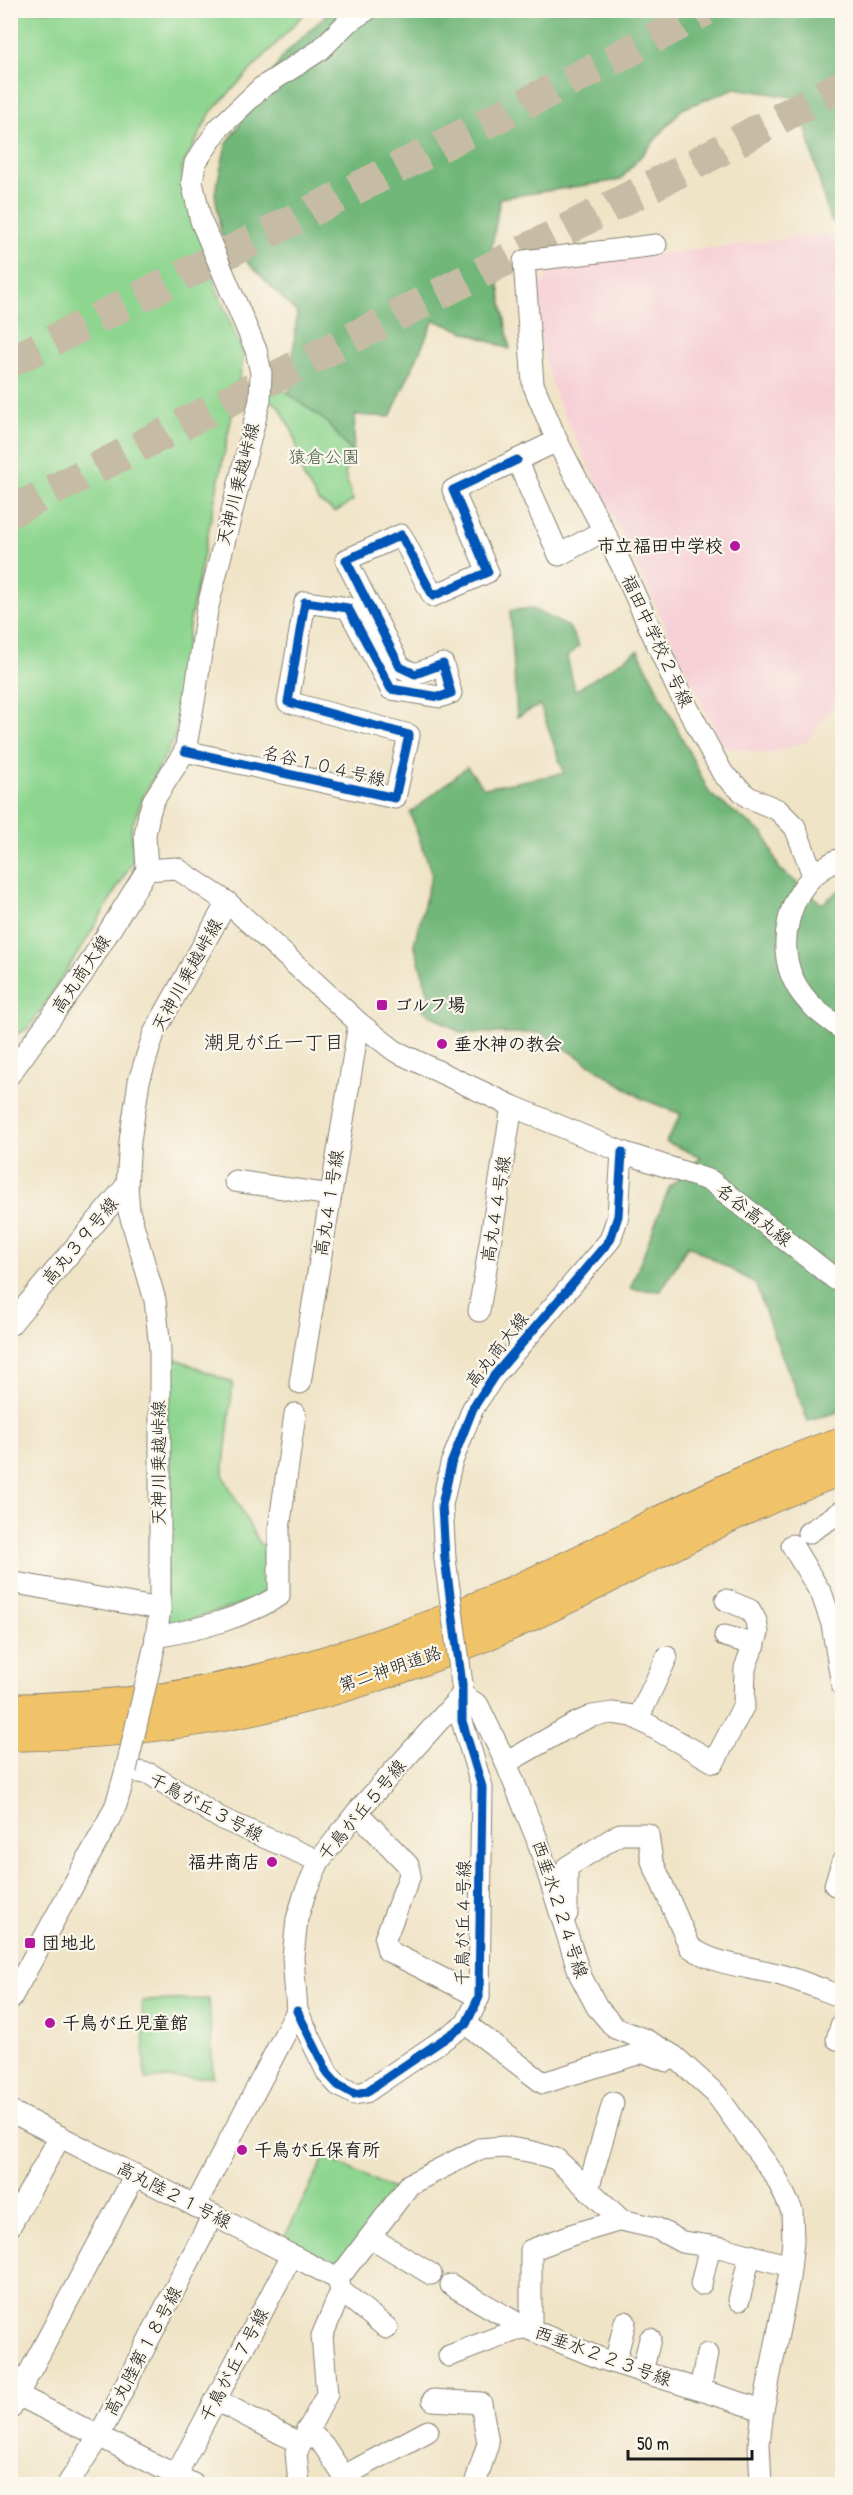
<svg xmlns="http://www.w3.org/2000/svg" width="853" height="2495" viewBox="0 0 853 2495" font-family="'Patrick Hand','Klee One',sans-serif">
<rect width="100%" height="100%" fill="#fbf7ec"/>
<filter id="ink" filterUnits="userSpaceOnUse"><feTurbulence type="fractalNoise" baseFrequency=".0167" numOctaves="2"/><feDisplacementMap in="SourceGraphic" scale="12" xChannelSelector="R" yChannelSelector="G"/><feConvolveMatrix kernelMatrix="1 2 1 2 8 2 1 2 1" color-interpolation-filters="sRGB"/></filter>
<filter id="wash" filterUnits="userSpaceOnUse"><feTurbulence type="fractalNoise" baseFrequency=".008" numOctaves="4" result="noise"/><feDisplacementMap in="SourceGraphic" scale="24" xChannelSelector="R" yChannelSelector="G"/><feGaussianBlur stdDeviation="1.35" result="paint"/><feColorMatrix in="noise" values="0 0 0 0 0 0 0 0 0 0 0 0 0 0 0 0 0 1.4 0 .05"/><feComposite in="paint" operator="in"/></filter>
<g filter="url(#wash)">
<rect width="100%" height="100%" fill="#f0e4c7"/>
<path fill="#f6cfd7" d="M826 234 842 246V692L808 741 767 754 723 746 557 399 544 357 535 294 550 273 562 266Z"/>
<g fill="#8ed690" stroke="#557956" stroke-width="1.5">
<path d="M11 11H307L211 112 181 170 216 287 244 356 189 626 175 737 144 795 131 828 134 859 87 939 29 1028 11 1037Z"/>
<path d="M265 371 289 394 327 422 353 454 345 474 353 501 335 512 318 501 303 476 294 435 279 406 264 397Z"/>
<path d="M167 1355 233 1383 223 1475 259 1543 270 1548 269 1589 261 1597 166 1628Z"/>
<path d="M209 1999 213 2077 145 2079 142 2001Z"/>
<path d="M325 2157 399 2192 340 2267 330 2268 282 2242Z"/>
</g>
<g fill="#72b77a" stroke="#476a4b" stroke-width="1.5">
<path d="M330 11H842V232L829 218 798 98 735 88 682 109 620 180 500 198 492 246 510 349 434 320 390 417 355 415 353 454 327 422 289 394 297 313 221 235 215 193 226 145 284 55Z"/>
<path d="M530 608 569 627 579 646 567 657 575 691 638 650 710 794 765 835 779 868 822 904 842 888V1411L808 1421 771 1328 755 1283 688 1245 661 1291 630 1289 669 1188 701 1157 666 1142 681 1114 643 1099 542 1033H461L423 1010 430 999 414 944 432 874 410 813 467 767 484 788 564 773 540 705 517 717 510 611Z"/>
</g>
</g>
<g filter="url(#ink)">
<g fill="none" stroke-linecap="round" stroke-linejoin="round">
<g stroke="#c6bca5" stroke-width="32" stroke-dasharray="32 16" stroke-linecap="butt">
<path d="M10 362 624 54 706 10"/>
<path d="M10 512 685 169 842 85"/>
</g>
<defs>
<g id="minor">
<path d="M656 245 524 261 533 384 557 441 621 564 676 686 723 774 748 797 778 810 795 827 813 875"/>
<path d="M557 441 517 460 559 555 603 531"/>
<path d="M185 751 395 798 409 735 288 702 305 602 348 608 391 689 440 697 451 693 443 664 415 674 400 667 346 560 401 535 433 596 488 572 453 490 517 460"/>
<path d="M842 859C834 860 829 865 822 869 789 891 776 945 794 981 804 1002 824 1017 842 1029"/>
<path d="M147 870 145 835 149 814 153 801 185 751 195 696 207 610 260 400 261 373 256 350 201 221 192 182 195 163 219 128 261 88 320 50 348 22 367 10"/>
<path d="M147 870 176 868 227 902 359 1023 395 1051 512 1106 622 1152 711 1181 835 1279 842 1282"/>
<path d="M10 1074 82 975 147 870"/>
<path d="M235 1181 331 1195"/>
<path d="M479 1311 512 1106"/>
<path d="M10 1325 127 1185"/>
<path d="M300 1383 359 1023"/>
<path d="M808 1533 842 1511"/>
<path d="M792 1545 822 1595 832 1624 842 1685"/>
<path d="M445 1559 442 1505 451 1464 473 1408 494 1376 610 1240 618 1216 622 1152"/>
<path d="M10 1582 160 1609"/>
<path d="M725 1636 755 1645"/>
<path d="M156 1637C200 1629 240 1619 279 1596V1529L295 1414"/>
<path d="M155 1644 160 1609V1349L155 1300 129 1211 127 1185 130 1141 139 1081 154 1033 227 902"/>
<path d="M462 1695 478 1705 506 1763 537 1839 580 1975 597 2007 615 2028 646 2040 674 2056 716 2094 776 2177 792 2211 793 2241 789 2278 763 2410 759 2444 761 2484"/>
<path d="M638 1719 667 1657"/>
<path d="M506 1763 574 1724 592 1716 612 1713 633 1716 714 1762 744 1705 745 1668 758 1633 756 1621 750 1610 726 1600"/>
<path d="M357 1812 408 1865 410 1875 385 1939 388 1951 479 1997"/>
<path d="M835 1885 842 1863"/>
<path d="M567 1914V1867L620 1834H648L652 1861 690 1947C718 1967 752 1966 784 1976 804 1982 823 1990 842 1997"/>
<path d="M10 2000 103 1831 116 1805 126 1770 150 1774 220 1818 319 1861"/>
<path d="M297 2011 328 2074 338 2085 354 2094 366 2092 466 2024 479 1997 482 1787 462 1721V1691"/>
<path d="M466 2024 543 2083 644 2052 667 2061"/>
<path d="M837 2039 842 2023"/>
<path d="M10 2111 338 2279"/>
<path d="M588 2189 613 2103"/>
<path d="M195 2206 297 2011 293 1957 297 1919 305 1893 319 1861 357 1812 462 1695"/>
<path d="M10 2226 60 2137"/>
<path d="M370 2237 431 2274"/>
<path d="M338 2279 410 2184 479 2149 504 2147 533 2152 556 2159 621 2220 656 2228 682 2242 723 2248 790 2266"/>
<path d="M701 2284 710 2246"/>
<path d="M451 2285 524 2327 602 2359 763 2410"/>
<path d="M341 2291 387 2328"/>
<path d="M739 2300 750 2255"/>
<path d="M531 2329V2250L574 2234 621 2220"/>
<path d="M449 2356 524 2327"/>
<path d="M615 2363 625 2322"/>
<path d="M642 2372 650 2339"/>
<path d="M700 2390 707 2354"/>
<path d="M10 2391 193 2484"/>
<path d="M216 2400 301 2444"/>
<path d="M433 2400 481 2403 488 2443 475 2484"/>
<path d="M10 2409 135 2175"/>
<path d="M307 2429 324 2446 349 2484"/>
<path d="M176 2475 292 2255"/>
<path d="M344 2476 428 2431"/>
<path d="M68 2484 99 2436 213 2215"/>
<path d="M299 2484 296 2453 327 2394 322 2336 341 2291 338 2279"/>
</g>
<g id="highway">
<path d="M10 1710C62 1708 113 1706 164 1699 282 1681 396 1644 505 1596 619 1547 724 1483 842 1443"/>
<path d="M10 1735C92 1733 174 1726 253 1709 341 1690 428 1660 510 1624 622 1575 726 1509 842 1469"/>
</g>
</defs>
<use href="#minor" stroke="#868072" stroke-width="23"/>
<use href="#highway" stroke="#868072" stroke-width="34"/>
<use href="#minor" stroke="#fff" stroke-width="21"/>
<use href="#highway" stroke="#f1c369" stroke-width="32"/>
<defs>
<g id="minor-bridge">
<path d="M445 1559 462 1684"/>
<path d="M126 1770 155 1644"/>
</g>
</defs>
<use href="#minor-bridge" stroke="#868072" stroke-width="23" stroke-linecap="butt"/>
<use href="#minor-bridge" stroke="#fff" stroke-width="21"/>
<defs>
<g id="cycleway">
<path d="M185 751 395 798 409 735 288 702 305 602 348 608 391 689 440 697 451 693 443 664 415 674 400 667 346 560 401 535 433 596 488 572 453 490 517 460"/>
<path d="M297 2011 328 2074 338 2085 354 2094 366 2092 466 2024 479 1997 482 1787 462 1721V1684L445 1559 442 1505 451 1464 473 1408 494 1376 610 1240 618 1216 622 1152"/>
</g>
</defs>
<use href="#cycleway" stroke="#fbf7ec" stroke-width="13"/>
<use href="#cycleway" stroke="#0057b8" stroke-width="9"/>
</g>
</g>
<g fill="#b5179e" stroke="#fbf7ec" stroke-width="2">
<circle cx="735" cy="546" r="6"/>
<rect x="376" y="999" width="12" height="12" rx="3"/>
<circle cx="442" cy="1044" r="6"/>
<circle cx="272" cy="1862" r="6"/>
<rect x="24" y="1937" width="12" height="12" rx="3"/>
<circle cx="50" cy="2023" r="6"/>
<circle cx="242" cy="2150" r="6"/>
</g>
<g text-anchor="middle" stroke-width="4.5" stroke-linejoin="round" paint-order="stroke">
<g font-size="18" fill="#445d45" stroke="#fbf7ec">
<text x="324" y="463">猿倉公園</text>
</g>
<g font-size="18" fill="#1c1c1c" stroke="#fbf7ec">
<text transform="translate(238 484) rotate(-76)" y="6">天神川乗越峠線</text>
<text transform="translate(657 641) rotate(65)" y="6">福田中学校２号線</text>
<text transform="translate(324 766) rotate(13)" y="6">名谷１０４号線</text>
<text transform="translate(81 974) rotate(-56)" y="6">高丸商大線</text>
<text transform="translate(187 975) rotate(-61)" y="6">天神川乗越峠線</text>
<text transform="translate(329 1203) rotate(-81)" y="6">高丸４１号線</text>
<text transform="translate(496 1209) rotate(-81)" y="6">高丸４４号線</text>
<text transform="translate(754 1215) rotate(38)" y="6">名谷高丸線</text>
<text transform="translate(80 1241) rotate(-50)" y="6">高丸３９号線</text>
<text transform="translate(497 1350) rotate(-52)" y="6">高丸商大線</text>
<text transform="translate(159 1463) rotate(-90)" y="6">天神川乗越峠線</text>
<text transform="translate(390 1669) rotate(-19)" y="6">第二神明道路</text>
<text transform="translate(206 1807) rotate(28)" y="6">千鳥が丘３号線</text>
<text transform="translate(362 1810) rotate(-50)" y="6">千鳥が丘５号線</text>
<text transform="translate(560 1909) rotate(72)" y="6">西垂水２２４号線</text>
<text transform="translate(463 1923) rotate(-89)" y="6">千鳥が丘４号線</text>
<text transform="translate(174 2195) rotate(27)" y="6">高丸陸２１号線</text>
<text transform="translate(143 2351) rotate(-62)" y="6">高丸陸第１８号線</text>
<text transform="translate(603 2356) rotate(20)" y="6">西垂水２２３号線</text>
<text transform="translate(234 2365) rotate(-62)" y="6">千鳥が丘７号線</text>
</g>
<g font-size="18" font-weight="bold" fill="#1c1c1c" stroke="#fbf7ec" text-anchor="start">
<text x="723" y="552" text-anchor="end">市立福田中学校</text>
<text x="394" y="1011">ゴルフ場</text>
<text x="454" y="1050">垂水神の教会</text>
<text x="260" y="1868" text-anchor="end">福井商店</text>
<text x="42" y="1949">団地北</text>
<text x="62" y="2029">千鳥が丘児童館</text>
<text x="254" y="2156">千鳥が丘保育所</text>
</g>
<g font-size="20" fill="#1c1c1c" stroke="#fbf7ec">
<text x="274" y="1049">潮見が丘一丁目</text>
</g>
</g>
<rect width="853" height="2495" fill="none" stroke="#fbf7ec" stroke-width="36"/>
<path d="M628 2450v9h124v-9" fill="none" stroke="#1c1c1c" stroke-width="3"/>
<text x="637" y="2450" font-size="18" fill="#1c1c1c" stroke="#fbf7ec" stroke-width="4.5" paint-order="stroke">50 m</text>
</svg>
